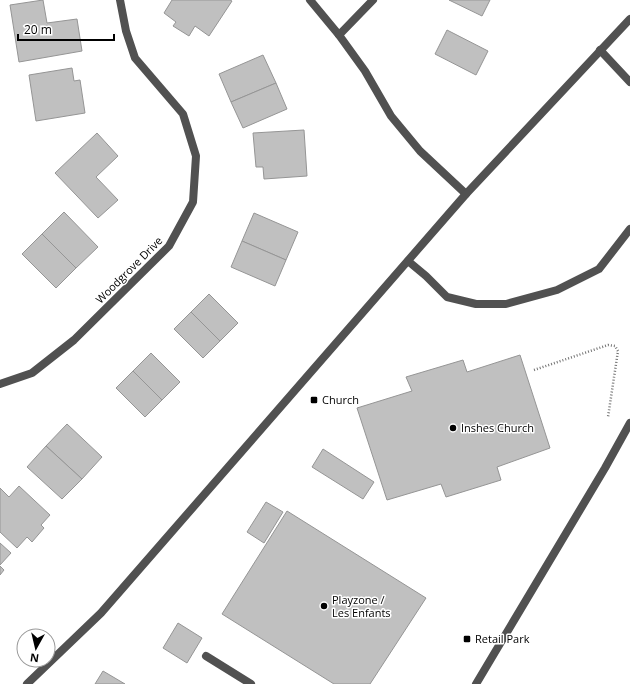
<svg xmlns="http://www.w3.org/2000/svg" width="630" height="684" viewBox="0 0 630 684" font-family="'Open Sans',sans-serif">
<rect width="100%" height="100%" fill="#fff"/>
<g fill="#c0c0c0" stroke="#959595">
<path d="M43 0 47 23 77 19 82 51 19 62 10 5Z"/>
<path d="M172 0H230L232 1 209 36 195 26 189 36 173 26 176 22 164 13Z"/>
<path d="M449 0H490L482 16Z"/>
<path d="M447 30 488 51 476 75 435 54Z"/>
<path d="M263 55 276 83 231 102 219 74Z"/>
<path d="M72 68 74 81 80 80 85 113 36 121 29 75Z"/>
<path d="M276 83 287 109 243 128 231 102Z"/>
<path d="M304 130 307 176 264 179 263 167H256L253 133Z"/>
<path d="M97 133 118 156 96 177 118 200 98 218 55 173Z"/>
<path d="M64 212 98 247 76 268 42 234Z"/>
<path d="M254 213 298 232 286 260 242 241Z"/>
<path d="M42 234 76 268 56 288 22 254Z"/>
<path d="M242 241 286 260 275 286 231 267Z"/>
<path d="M209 294 238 323 220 341 191 312Z"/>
<path d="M191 312 220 341 203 358 174 329Z"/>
<path d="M151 353 180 382 162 400 133 371Z"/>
<path d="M520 355 550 448 497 467 501 480 446 497 441 484 387 500 357 408 412 391 406 377 463 360 467 372Z"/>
<path d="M133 371 162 400 145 417 116 388Z"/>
<path d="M67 424 102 457 82 479 46 446Z"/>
<path d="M46 446 82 479 62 499 27 467Z"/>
<path d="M323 449 374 482 363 499 312 467Z"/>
<path d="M19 486 50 515 41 525 44 528 32 542 27 537 17 548 0 532V488L9 497Z"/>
<path d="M266 502 283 512 264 543 247 532Z"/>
<path d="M287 511 426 598 370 684H334L222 614Z"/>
<path d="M0 543 11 553 0 565Z"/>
<path d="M0 566 4 570 0 575Z"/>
<path d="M178 623 202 638 187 663 163 648Z"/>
<path d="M103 671 125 684H95Z"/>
</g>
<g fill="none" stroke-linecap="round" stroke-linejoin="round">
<path stroke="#737373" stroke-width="2.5" stroke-dasharray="1 2" stroke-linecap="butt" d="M534 370 608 345 615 346 618 351 608 417"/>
<g stroke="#515151" stroke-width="8">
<path d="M600 50 630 82"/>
<path d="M408 261 426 276 447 297 476 304H506L557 290 599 269 630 229"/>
<path d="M206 656 251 684"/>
</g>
<g stroke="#515151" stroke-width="8">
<path d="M310 0 339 35 365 71 391 116 420 151 466 194"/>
<path d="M339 35 373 0"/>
<path d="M0 384 32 373 74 340 169 246 193 202 196 156 183 114 135 58 126 31 120 0"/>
<path d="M27 684 101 613 466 194 630 19"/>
<path d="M476 684 605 468 630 423"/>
</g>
</g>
<g fill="#000" stroke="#fff" stroke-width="1.5">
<rect x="310" y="396" width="8" height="8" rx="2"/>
<circle cx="453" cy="428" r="4"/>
<circle cx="324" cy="606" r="4"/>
<rect x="463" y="635" width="8" height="8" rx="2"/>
</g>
<g text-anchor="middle" stroke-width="3" stroke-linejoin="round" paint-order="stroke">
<g font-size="11" fill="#000" stroke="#fff">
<text transform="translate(129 270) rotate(-45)" y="4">Woodgrove Drive</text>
</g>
<g font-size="11" fill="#000" stroke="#fff" text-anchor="start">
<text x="322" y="404">Church</text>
<text x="461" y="432">Inshes Church</text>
<text x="332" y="604">Playzone /<tspan x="332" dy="13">Les Enfants</tspan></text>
<text x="475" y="643">Retail Park</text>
</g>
</g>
<g transform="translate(36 648) rotate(188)"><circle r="19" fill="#ffffff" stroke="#999999"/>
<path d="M0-3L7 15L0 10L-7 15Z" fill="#000000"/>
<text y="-6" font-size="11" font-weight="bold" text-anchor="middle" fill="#000000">N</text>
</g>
<path d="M18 34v6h96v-6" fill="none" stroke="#000000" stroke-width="2"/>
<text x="24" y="34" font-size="12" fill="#000000" stroke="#ffffff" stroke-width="3" paint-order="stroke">20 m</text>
</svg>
